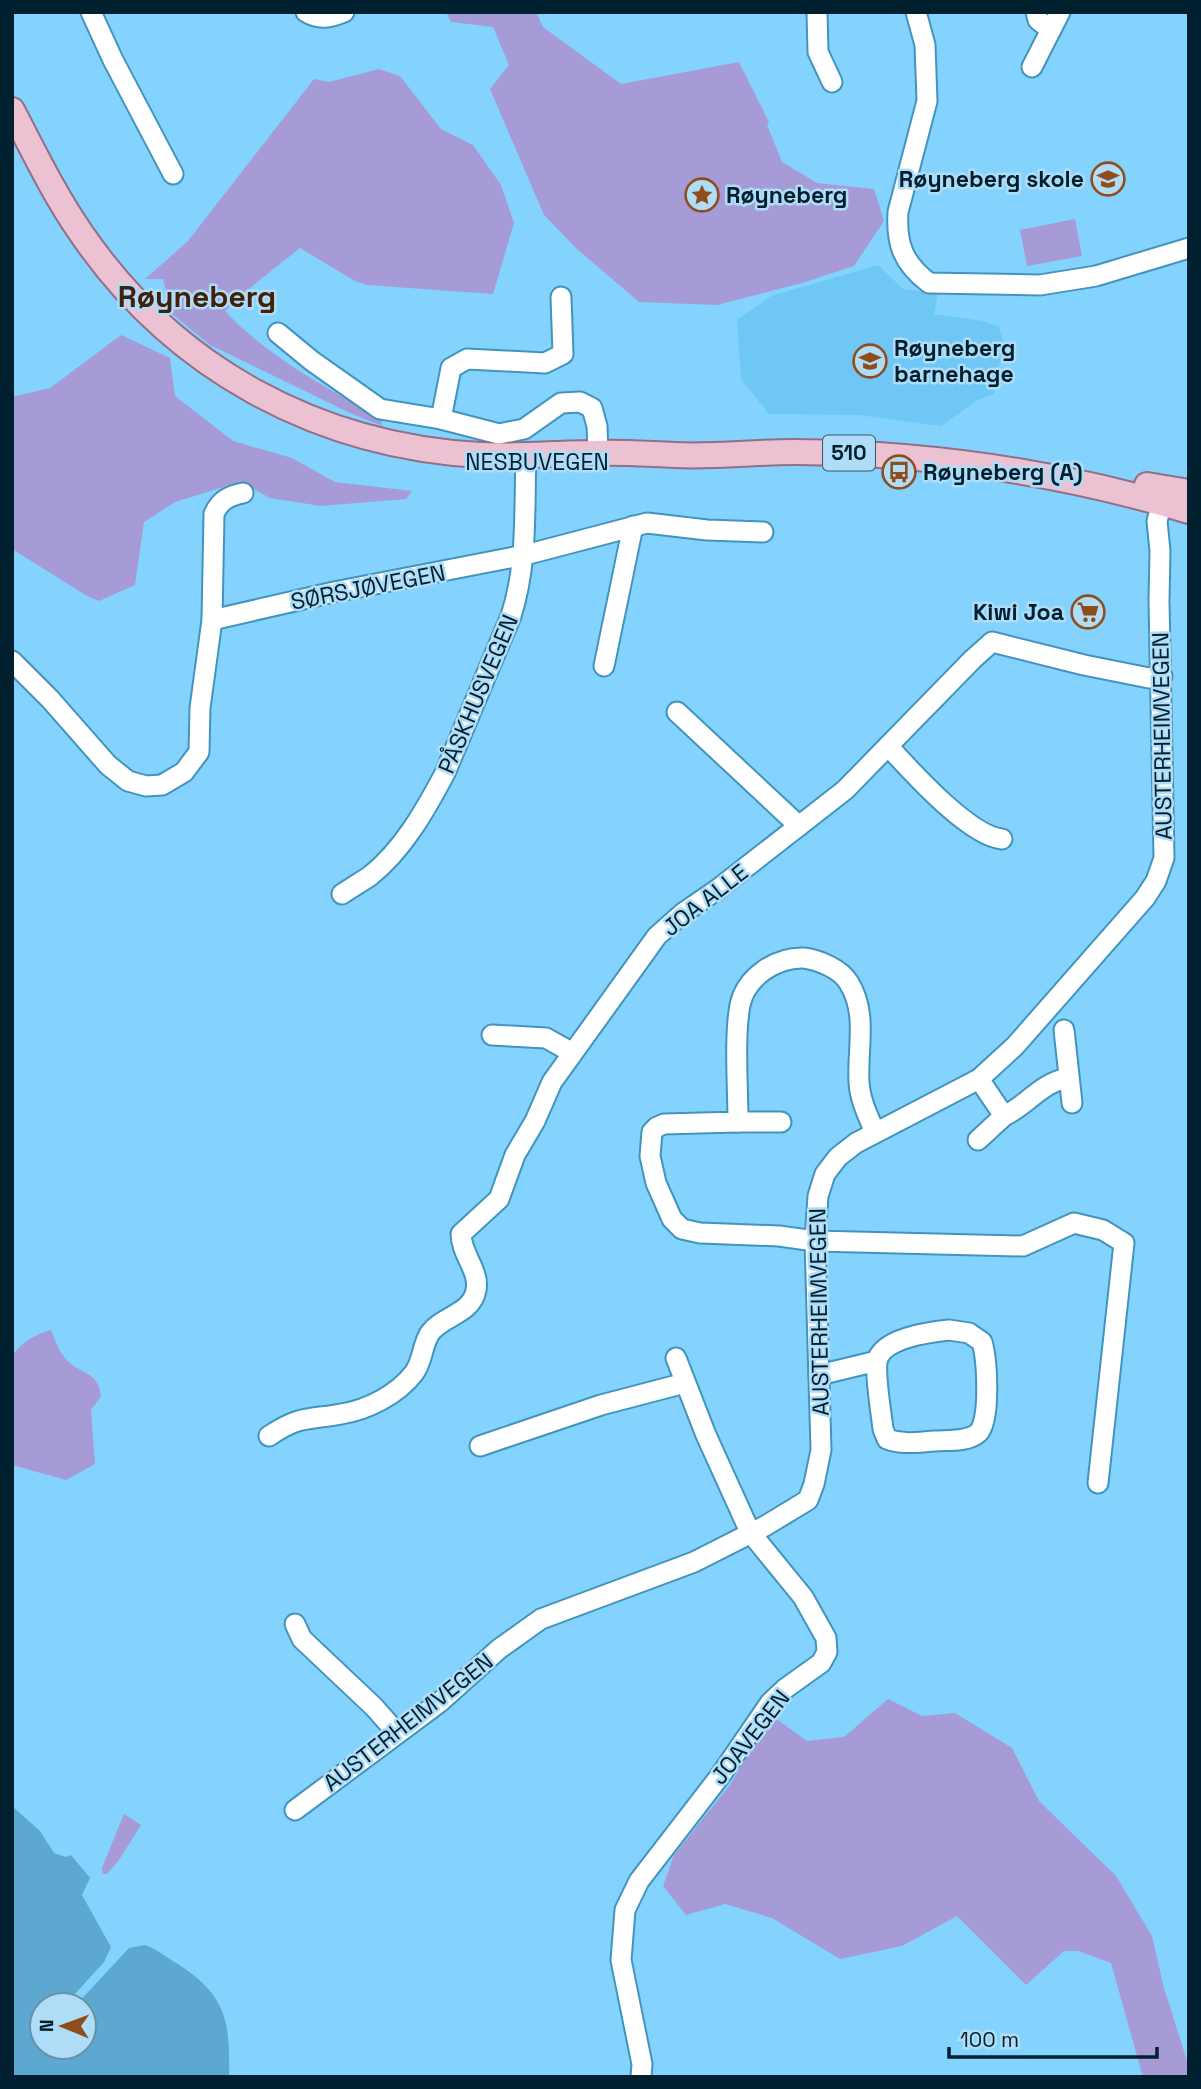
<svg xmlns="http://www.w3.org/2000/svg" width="1201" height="2089" viewBox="0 0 1201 2089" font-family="'Space Grotesk',sans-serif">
<rect width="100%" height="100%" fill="#83d3fe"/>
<path fill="#6fc7f5" d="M878 265 903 289 938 293 934 314 983 321 999 327 1003 342 994 394 978 400 941 426 858 415 769 414 741 379 737 320 771 296Z"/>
<g fill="#a69bd6">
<path d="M446 12H536L543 27 621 84 739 62 769 122 767 125 782 162 817 183 874 189 884 221 854 266 802 283 717 305 639 302 577 249 544 215 490 89 509 65 493 27 451 22Z"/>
<path d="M379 69 400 76 441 129 473 145 501 185 514 223 493 294 367 285 355 281 300 248 251 287 225 311C262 352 331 393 381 416L382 426 350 413 210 345 172 314 163 279H145L188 241 314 79 329 82Z"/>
<path d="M1075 219 1082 256 1027 266 1020 230Z"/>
<path d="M121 335 170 358 175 396 233 441 292 458 335 482 412 491 406 499 321 506 270 498 240 482 175 502 144 522 135 585 99 601 87 596 12 549V397L50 388Z"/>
<path d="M51 1330C55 1339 58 1349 64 1357 78 1375 98 1369 101 1396L91 1410 95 1464 66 1480 12 1465V1358C18 1343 37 1334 51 1330Z"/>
<path d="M888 1699 922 1716 955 1713 1012 1748 1039 1801 1116 1876 1152 1936 1164 1988 1189 2067V2077H1143L1111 1963 1078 1951H1064L1026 1985 957 1916 902 1946 840 1959 772 1918 725 1904 686 1915 663 1886 674 1855 730 1785 771 1715 807 1741 844 1737Z"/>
<path d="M124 1814 141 1825 119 1860 107 1874H103L102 1868Z"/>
</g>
<path fill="#5ca8d0" d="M12 1806 40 1831 54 1853 66 1857 71 1855 90 1878 82 1895 111 1947 104 1962 65 2005H42V2047H84V2005H76L129 1948 145 1945C157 1949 167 1958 178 1964 227 1996 230 2021 229 2077H12Z"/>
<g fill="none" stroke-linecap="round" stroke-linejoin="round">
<defs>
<g id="minor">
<path d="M91 12 113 60 173 174"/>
<path d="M306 12C319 20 330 18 344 12"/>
<path d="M817 12 818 52 832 82"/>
<path d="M916 12 925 45 927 101 898 212C896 244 903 263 929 283L1040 285 1096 276 1189 248"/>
<path d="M1036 12 1038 20 1051 30"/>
<path d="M1032 67 1060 12"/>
<path d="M278 333 312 361 380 409 441 419 499 434 524 429 561 403 580 402 592 408 597 426 598 453"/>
<path d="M441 419 451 368 467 359 545 363 563 354 561 297"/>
<path d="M212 620 214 514C220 500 229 496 243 493"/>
<path d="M12 661 50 699 108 765 128 781 146 786 162 785 184 772 199 752 200 708 212 620 334 592 525 555 647 523 707 530 763 532"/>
<path d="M604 666 633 526"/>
<path d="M677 712 799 826"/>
<path d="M888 746C911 771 969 836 1002 839"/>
<path d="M342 894C351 888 361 882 370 876 403 850 426 809 445 773L511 616C528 563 524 510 526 455"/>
<path d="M1064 1030 1072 1103"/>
<path d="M492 1035 546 1038 571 1052"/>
<path d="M979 1079 1004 1116C1029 1104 1040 1083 1068 1078"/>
<path d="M738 1122H781"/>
<path d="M875 1132C868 1116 860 1100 859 1082 857 1048 868 1014 849 983 841 969 819 960 804 958 776 957 746 977 740 1005 734 1037 738 1089 738 1122L664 1124 657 1127 652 1132 650 1156 656 1183 672 1219 682 1229 700 1233 779 1236 815 1241 1023 1246 1074 1223 1103 1230 1124 1243 1098 1483"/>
<path d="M978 1140 1004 1116"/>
<path d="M949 1330 969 1333 982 1342C987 1359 991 1421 978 1433 968 1442 948 1440 935 1441 918 1442 903 1445 887 1439L883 1429C881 1411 875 1378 877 1362 881 1338 930 1332 949 1330Z"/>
<path d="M819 1375 877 1361"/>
<path d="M269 1436C278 1430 288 1424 298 1421 312 1417 327 1417 341 1414 367 1410 397 1395 414 1373 423 1361 422 1345 430 1333 442 1316 472 1314 476 1290 480 1271 461 1254 461 1234L499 1199 515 1155 535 1121 552 1082 657 936 683 913 718 889 845 790 973 659 992 642 1084 665 1149 678 1162 676"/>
<path d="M480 1446 601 1405 685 1383"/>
<path d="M295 1624 302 1639 374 1707 397 1733"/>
<path d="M295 1810 440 1702 499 1649 541 1619 694 1562 765 1526 808 1500 814 1484 821 1450 815 1241 818 1196 825 1174 838 1157 856 1143 979 1079 1015 1046 1145 898 1156 881 1164 858 1159 601 1160 551 1157 521 1162 503 1172 493"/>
<path d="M641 2077 642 2064 621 1960 625 1910 639 1881 720 1776 770 1703 786 1688 821 1663 827 1652 826 1638 803 1597 750 1532 706 1435 676 1358"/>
</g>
<g id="major">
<path d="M12 110C34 152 54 194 81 233 173 368 317 446 480 455 518 457 556 453 594 453 621 452 647 454 674 455 714 457 754 452 794 452 928 453 1060 472 1189 511"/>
<path d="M1147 485 1189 492"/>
</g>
</defs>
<use href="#minor" stroke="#4394bc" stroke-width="23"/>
<use href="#major" stroke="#916f87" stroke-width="28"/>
<use href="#minor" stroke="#fff" stroke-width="19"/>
<use href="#major" stroke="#ecc2d3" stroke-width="24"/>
</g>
<defs>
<symbol id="school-ring" viewBox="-11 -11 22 22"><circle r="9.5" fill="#afdcf6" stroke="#8f4d1c" stroke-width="1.5"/><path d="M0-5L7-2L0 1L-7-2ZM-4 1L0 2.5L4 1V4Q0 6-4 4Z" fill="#8f4d1c"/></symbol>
<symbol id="sight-ring" viewBox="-11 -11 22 22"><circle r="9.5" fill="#afdcf6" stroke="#8f4d1c" stroke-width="1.5"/><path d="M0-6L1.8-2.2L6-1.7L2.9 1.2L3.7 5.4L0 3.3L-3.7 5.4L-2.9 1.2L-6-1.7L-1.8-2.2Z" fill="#8f4d1c"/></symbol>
<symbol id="bus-ring" viewBox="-11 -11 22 22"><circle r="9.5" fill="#afdcf6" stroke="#8f4d1c" stroke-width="1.5"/><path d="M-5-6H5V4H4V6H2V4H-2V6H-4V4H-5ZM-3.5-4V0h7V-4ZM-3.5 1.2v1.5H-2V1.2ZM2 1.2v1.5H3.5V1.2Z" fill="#8f4d1c"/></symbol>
<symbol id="supermarket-ring" viewBox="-11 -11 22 22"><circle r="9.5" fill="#afdcf6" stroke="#8f4d1c" stroke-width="1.5"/><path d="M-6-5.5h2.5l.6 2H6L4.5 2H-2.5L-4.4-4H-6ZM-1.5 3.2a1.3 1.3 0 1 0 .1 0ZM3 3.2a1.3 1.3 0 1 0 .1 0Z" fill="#8f4d1c"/></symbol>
</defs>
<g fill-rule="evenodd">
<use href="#school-ring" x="1089" y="160" width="38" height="38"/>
<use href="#sight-ring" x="683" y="176" width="38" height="38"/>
<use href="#school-ring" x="851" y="342" width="38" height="38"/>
<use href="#bus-ring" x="880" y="453" width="38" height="38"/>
<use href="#supermarket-ring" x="1069" y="593" width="38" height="38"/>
</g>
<g text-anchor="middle" stroke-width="5" stroke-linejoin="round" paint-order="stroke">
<rect fill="#afdcf6" stroke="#34586b" stroke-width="2" x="823" y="435.5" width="52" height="35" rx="5"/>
<g font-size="21" font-weight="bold" fill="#00202f">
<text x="849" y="460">510</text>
</g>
<g font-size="23" font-weight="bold" fill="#00202f" stroke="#afdcf6" text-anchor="start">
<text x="1084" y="187" text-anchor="end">Røyneberg skole</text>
<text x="726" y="203">Røyneberg</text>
<text x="894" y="356">Røyneberg<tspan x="894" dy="26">barnehage</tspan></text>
<text x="923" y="480">Røyneberg (A)</text>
<text x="1064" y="620" text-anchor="end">Kiwi Joa</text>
</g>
<g font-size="23" fill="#00202f" stroke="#afdcf6">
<text x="537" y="470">NESBUVEGEN</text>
<text transform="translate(368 587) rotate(-11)" y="8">SØRSJØVEGEN</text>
<text transform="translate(478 694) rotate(-67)" y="8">PÅSKHUSVEGEN</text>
<text transform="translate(1162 736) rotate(-91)" y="8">AUSTERHEIMVEGEN</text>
<text transform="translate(705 900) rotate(-38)" y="8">JOA ALLE</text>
<text transform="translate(819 1312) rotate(-91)" y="8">AUSTERHEIMVEGEN</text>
<text transform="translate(408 1722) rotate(-38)" y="8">AUSTERHEIMVEGEN</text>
<text transform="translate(750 1737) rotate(-52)" y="8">JOAVEGEN</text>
</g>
<g font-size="30" font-weight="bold" fill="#41210a" stroke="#afdcf6">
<text x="197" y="307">Røyneberg</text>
</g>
</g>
<rect width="1201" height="2089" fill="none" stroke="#00202f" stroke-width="28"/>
<g transform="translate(63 2026) rotate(271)"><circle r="33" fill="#afdcf6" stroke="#6991a6" stroke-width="2"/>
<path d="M0-5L12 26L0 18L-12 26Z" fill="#8f4d1c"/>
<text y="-10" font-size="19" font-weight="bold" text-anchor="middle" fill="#00202f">N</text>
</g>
<path d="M949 2047v10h208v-10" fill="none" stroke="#00202f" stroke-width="3.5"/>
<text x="960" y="2047" font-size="21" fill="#00202f" stroke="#afdcf6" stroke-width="5" paint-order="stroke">100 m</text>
</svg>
